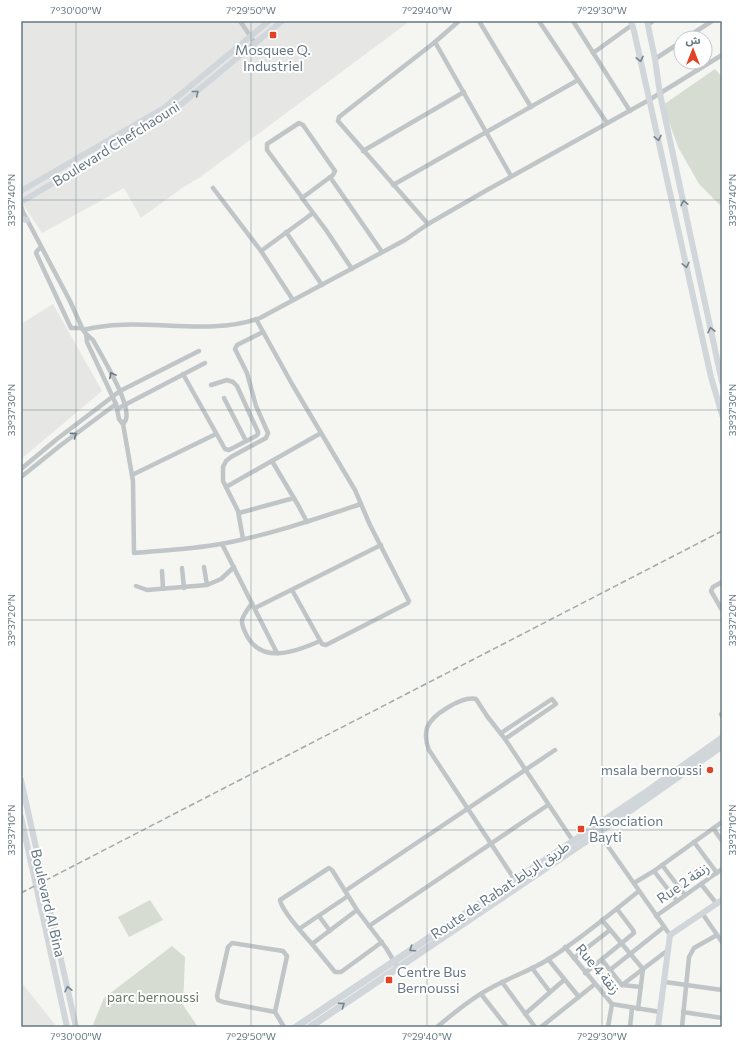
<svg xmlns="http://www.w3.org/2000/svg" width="743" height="1048" viewBox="0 0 743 1048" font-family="Commissioner,'Noto Sans Arabic',sans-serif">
<rect width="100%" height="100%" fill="#f5f5f1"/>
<g fill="#e6e6e5">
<path d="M21 21H410L199 178 182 188 141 218 124 188 42 233 24 206 21 209Z"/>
<path d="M53 304 102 391 21 459V324Z"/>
<path d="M21 982 57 1027H21Z"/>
</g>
<g fill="#d6dcd2">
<path d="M715 69 722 77V207L699 184 678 147 663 105Z"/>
<path d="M150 900 163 920 129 937 118 917Z"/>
<path d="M172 946 185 957 183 1005 198 1027H92L104 998Z"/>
</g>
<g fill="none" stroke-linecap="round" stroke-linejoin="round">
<g stroke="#c0c5c7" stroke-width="4.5">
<path d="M240 21 255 43"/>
<path d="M479 21 531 107"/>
<path d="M539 21 607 123"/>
<path d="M573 21 630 111"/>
<path d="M648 25 653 21"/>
<path d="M686 38 712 21"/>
<path d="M435 42 511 176"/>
<path d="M593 53 632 25"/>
<path d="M655 59 681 42"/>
<path d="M363 151 464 92"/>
<path d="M330 177 382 252"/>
<path d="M393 185 578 80"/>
<path d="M213 188 261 251 293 300"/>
<path d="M302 198 333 175 335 171 303 125 299 123 267 144V150L301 196 302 198 326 230 352 269"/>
<path d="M21 206 23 212 70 301 83 330 86 334 93 340C101 355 131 403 126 419 126 421 124 422 123 424"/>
<path d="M428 224 338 121 339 117 435 42 459 21"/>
<path d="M286 232 322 285"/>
<path d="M41 247 37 251 36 253 71 328H82"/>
<path d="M261 251 313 213"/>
<path d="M256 319 292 384 355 490 370 525 409 601 408 603 326 645 322 644 292 590"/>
<path d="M83 330C139 315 205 338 260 318L405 240 428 224 487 190 649 100 722 55"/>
<path d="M86 334 87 342 116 404 119 419 123 424 133 481 134 553C166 550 199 549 231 542 275 533 318 518 361 504"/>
<path d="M183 374 225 449 229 450 256 436 258 434V432L237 386 233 382 227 380 211 385"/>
<path d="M224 398 246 441"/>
<path d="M117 409 205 363"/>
<path d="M272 461 298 505 307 522"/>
<path d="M21 469 57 439 120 391 199 351"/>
<path d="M132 475 216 434"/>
<path d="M21 477 61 445 116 404"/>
<path d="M226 487 321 433"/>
<path d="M239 513 294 498"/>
<path d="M243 539 238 511 223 481V467L226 461 231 457 266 438 268 433 256 406 247 373 235 349 237 345 263 332"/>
<path d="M222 544 277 653"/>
<path d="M204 567 207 585"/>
<path d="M182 568 184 588"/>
<path d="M162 571 163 589"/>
<path d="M722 582 713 587 711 591 722 610"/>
<path d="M136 586 147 590 207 585 221 579 234 567"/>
<path d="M252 603C242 618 238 619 247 636 263 665 297 651 320 641"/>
<path d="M255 608 381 545"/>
<path d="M721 714 722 716"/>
<path d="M501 733 552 699 556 704 505 739"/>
<path d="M713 828 722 841"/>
<path d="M598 832 670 935"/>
<path d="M694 842 717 873"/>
<path d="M662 865 685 895"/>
<path d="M654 871 677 901"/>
<path d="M515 880 429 750C426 743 425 736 427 728 431 715 462 696 476 699L487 716 505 739 573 841"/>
<path d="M634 883 654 871 722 822"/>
<path d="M701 884 717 904"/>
<path d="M345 891 555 750"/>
<path d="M357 910 312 944 335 972H341L382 942"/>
<path d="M702 913 722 942"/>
<path d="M319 916 330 931"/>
<path d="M656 916 722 869"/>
<path d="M602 920 643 969 638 1009"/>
<path d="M369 926 548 805"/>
<path d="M299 929 348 896"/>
<path d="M312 944C304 935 281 910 280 900L329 868 332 870 357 910 386 948 398 968"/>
<path d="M565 947 612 1004 660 1012"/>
<path d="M574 958 610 930"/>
<path d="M548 959 579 997"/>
<path d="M602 960 622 985 641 987"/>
<path d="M532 968 550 992"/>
<path d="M610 970 664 927"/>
<path d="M585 973 634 933 633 930 617 909"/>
<path d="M502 982 535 1027"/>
<path d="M665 982 722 990"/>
<path d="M622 985 668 950"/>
<path d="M481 994 507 1027"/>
<path d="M275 1012 223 1002 218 1000 217 996 228 947 232 943 283 951 287 956 275 1012 284 1027"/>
<path d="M683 1012 722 1018"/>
<path d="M525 1014 564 980"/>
<path d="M437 1027C454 1013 470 999 489 989 508 978 530 971 549 959 581 939 610 914 639 891"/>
<path d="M541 1027 595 984"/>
<path d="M608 1027 612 1004"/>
<path d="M630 1027 632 1008"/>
<path d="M682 1027 689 957 694 948 717 935"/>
</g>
<g stroke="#d1d6da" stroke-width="6">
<path d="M631 21 634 31 711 377 722 415"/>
<path d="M647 21 655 59 660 94 722 382"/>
<path d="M21 191 164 108 269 21"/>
<path d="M21 202 168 115 282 21"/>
<path d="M21 219 27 220"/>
<path d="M21 780 76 1027"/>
<path d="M21 817 67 1027"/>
<path d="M658 1027 670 935 722 900"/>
</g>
<g stroke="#d1d6da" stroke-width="7">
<path d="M296 1027 645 793 722 738"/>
<path d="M310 1027 598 833 722 746"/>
</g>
<path stroke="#a1a8ac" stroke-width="1.5" stroke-dasharray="6 3" stroke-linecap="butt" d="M21 893 722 531"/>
</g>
<defs><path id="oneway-chevron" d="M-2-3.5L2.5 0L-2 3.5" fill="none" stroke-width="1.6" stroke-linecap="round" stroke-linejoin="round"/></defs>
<g stroke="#74858f">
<use href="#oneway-chevron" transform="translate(640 59) rotate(78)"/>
<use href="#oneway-chevron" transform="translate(196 93) rotate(-39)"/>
<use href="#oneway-chevron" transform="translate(658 138) rotate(78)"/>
<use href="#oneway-chevron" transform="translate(684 203) rotate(-102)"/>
<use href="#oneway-chevron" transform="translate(686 265) rotate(77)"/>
<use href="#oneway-chevron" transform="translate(711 330) rotate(-102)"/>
<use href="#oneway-chevron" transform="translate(412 949) rotate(146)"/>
<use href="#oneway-chevron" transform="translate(68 989) rotate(-103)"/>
<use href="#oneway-chevron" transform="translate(342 1005) rotate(-34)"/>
</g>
<g stroke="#647782">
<use href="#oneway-chevron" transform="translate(112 375) rotate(-118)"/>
<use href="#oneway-chevron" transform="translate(74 435) rotate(-37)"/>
</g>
<path fill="none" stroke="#647782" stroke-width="1" stroke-opacity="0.45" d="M76 21V1027M251 21V1027M427 21V1027M602 21V1027M21 200H722M21 410H722M21 620H722M21 830H722"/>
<g fill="#e24324" stroke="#fff" stroke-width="1.5">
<rect x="269" y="31" width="8" height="8" rx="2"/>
<circle cx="710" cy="770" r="4"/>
<rect x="577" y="825" width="8" height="8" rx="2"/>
<rect x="385" y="976" width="8" height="8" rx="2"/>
</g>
<g text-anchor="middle" stroke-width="4" stroke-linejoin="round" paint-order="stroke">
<g font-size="14" fill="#647782" stroke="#fff" text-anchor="start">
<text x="273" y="55" text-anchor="middle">Mosquee Q.<tspan x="273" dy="16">Industriel</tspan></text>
<text x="702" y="775" text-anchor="end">msala bernoussi</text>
<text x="589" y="826">Association<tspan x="589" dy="16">Bayti</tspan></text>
<text x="397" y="977">Centre Bus<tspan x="397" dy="16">Bernoussi</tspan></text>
</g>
<g font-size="14" fill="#647782" stroke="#fff">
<text transform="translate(116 144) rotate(-32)" y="5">Boulevard Chefchaouni</text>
<text transform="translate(683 883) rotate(-35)" y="5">Rue 2 زنقة</text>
<text transform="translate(500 890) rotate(-34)" y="5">Route de Rabat طريق الرباط</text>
<text transform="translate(48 903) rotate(77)" y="5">Boulevard Al Bina</text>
<text transform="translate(598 969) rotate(50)" y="5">Rue 4 زنقة</text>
</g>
<g font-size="14" fill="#697963" stroke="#fff">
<text x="153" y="1002">parc bernoussi</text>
</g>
</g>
<rect width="743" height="1048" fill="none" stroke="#ffffff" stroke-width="44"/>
<g transform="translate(693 50)"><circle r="19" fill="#ffffff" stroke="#c1c9cd"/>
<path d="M0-3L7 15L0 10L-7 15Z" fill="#e24324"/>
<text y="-6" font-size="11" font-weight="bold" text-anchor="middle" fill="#647782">ش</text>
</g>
<rect x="22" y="22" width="699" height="1004" fill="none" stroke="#647782" stroke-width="1.5"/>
<g font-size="10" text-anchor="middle" fill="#647782">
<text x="76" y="14">7°30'00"W</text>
<text x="251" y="14">7°29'50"W</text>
<text x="427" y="14">7°29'40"W</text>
<text x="602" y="14">7°29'30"W</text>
<text transform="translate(11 200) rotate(-90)" y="4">33°37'40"N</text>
<text transform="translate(732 200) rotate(-90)" y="4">33°37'40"N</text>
<text transform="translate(11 410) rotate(-90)" y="4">33°37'30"N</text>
<text transform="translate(732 410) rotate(-90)" y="4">33°37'30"N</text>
<text transform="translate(11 620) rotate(-90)" y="4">33°37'20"N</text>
<text transform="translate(732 620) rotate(-90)" y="4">33°37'20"N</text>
<text transform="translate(11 830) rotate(-90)" y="4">33°37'10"N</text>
<text transform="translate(732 830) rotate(-90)" y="4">33°37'10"N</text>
<text x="76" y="1040">7°30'00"W</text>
<text x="251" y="1040">7°29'50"W</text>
<text x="427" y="1040">7°29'40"W</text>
<text x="602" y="1040">7°29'30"W</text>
</g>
</svg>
